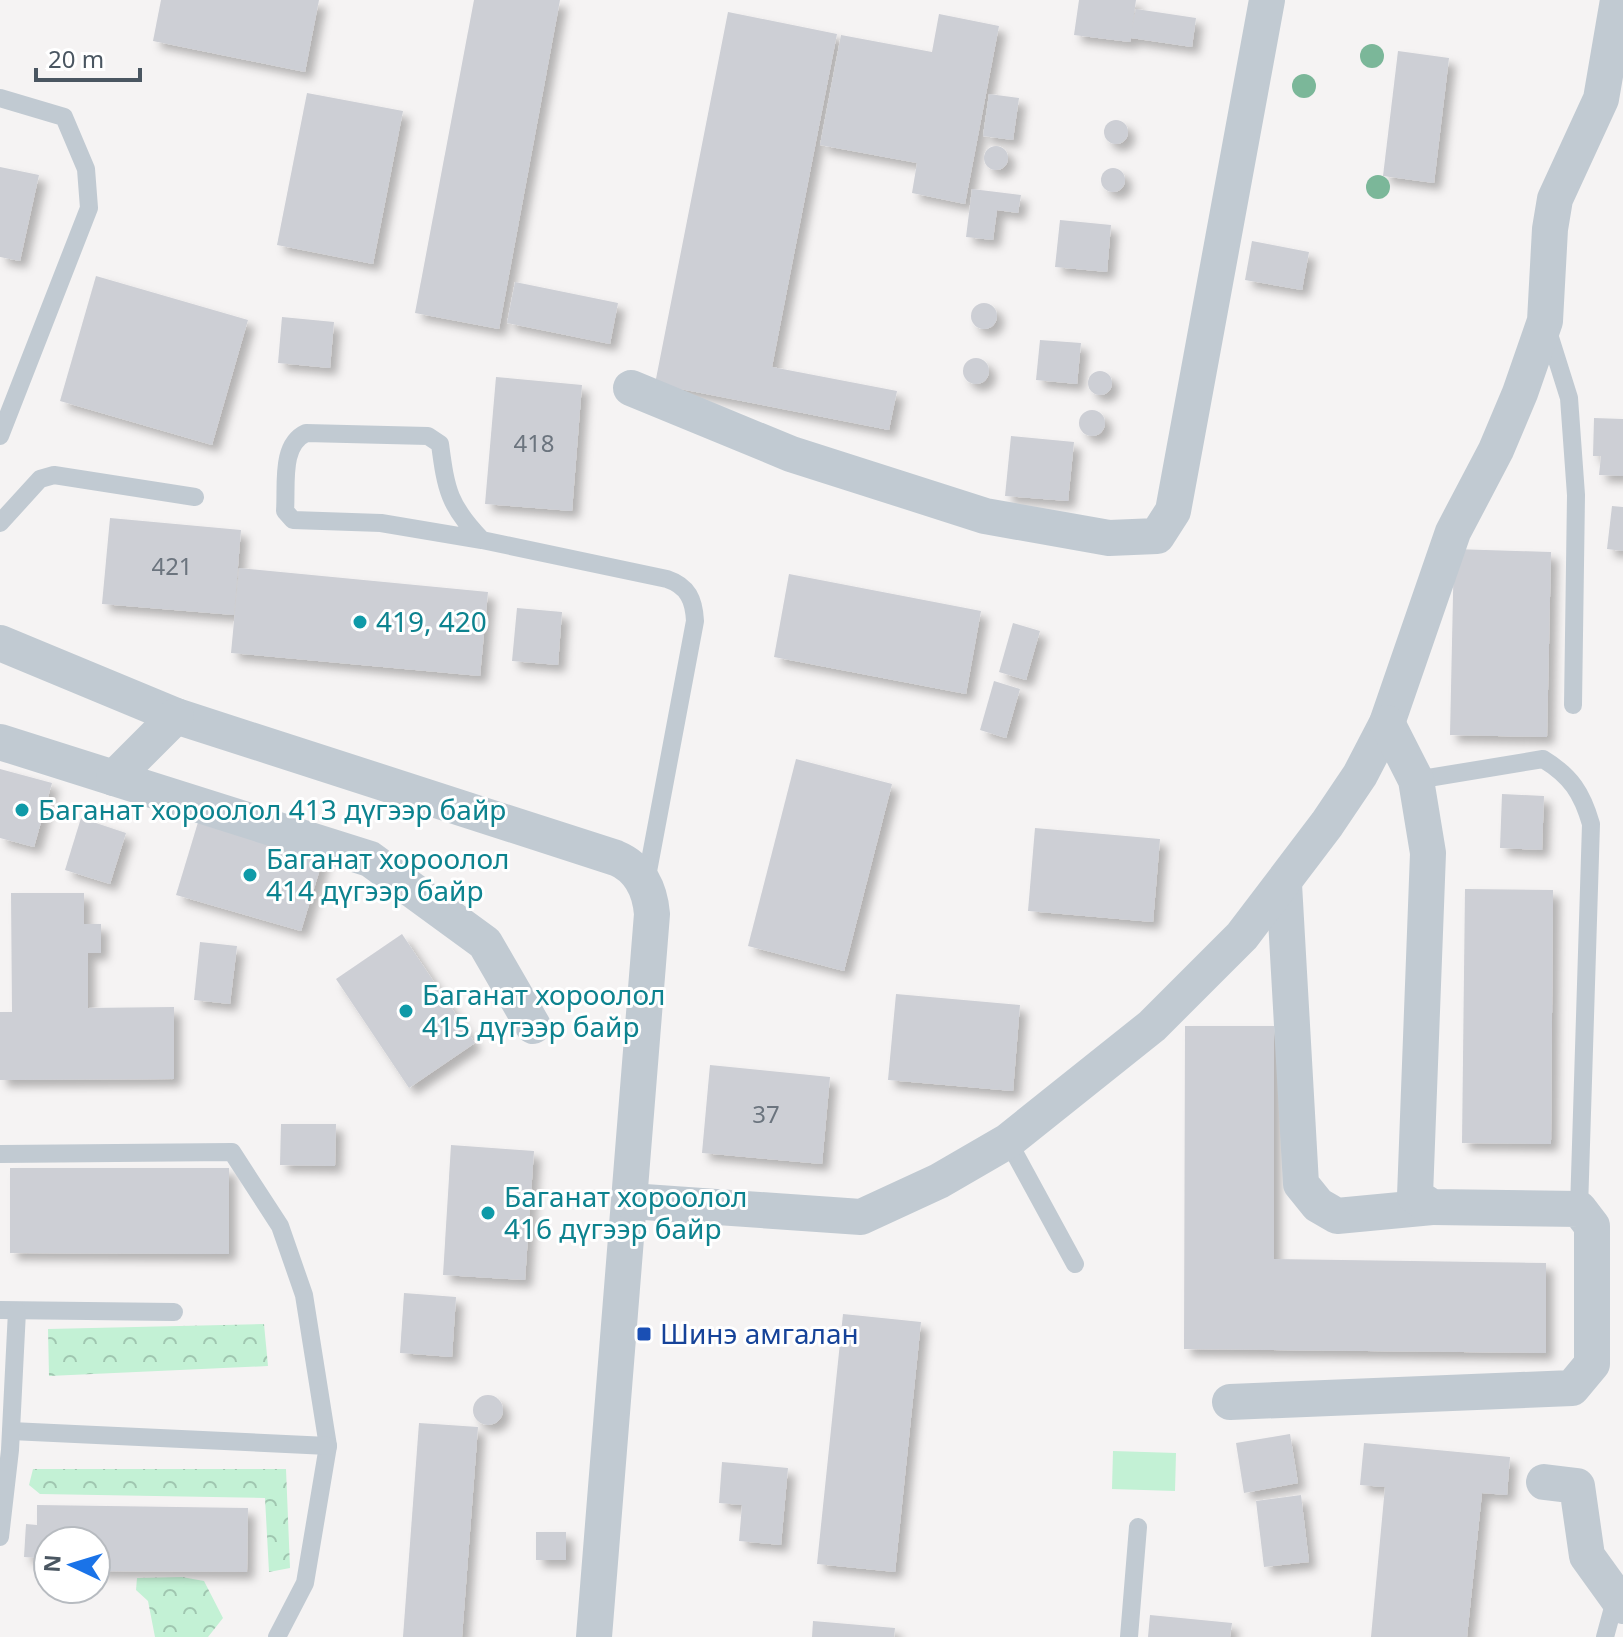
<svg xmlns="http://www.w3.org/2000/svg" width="1623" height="1637" viewBox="0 0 1623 1637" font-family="'Noto Sans',sans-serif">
<defs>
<pattern id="forest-crowns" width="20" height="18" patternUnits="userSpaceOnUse" patternTransform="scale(2)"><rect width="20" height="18" fill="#c3f1d5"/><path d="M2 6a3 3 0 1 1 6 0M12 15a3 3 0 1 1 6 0" fill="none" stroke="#a0c6b0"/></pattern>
<filter id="shadow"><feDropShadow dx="7" dy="7" stdDeviation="4" flood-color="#0004"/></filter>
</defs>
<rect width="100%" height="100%" fill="#f5f3f3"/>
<g fill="url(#forest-crowns)">
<path d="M264 1324 268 1366 49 1376 48 1329Z"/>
<path d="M33 1469H286L290 1568 269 1572 265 1498 40 1494 29 1485Z"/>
<path d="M182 1577 204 1581 223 1618 208 1637H155L148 1601 136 1590 137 1578Z"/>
</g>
<path fill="#c3f1d5" d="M1113 1451 1176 1453 1175 1491 1112 1489Z"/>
<g fill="#cdcfd5" filter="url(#shadow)">
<path d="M161 0H319L305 72 153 41Z"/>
<path d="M474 0H560L499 329 415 313Z"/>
<path d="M1079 0H1136L1132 28 1136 9 1196 18 1192 47 1131 38 1130 42 1074 35Z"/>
<path d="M728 12 837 34 772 367 897 391 889 430 655 384Z"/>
<path d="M939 14 999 26 965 204 912 193 917 163 820 145 841 35 932 52Z"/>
<path d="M1398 51 1449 58 1434 183 1383 176Z"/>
<path d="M307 93 403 111 373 264 277 245Z"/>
<path d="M989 94 1019 98 1013 140 983 136Z"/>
<circle cx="1116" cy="132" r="12"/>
<circle cx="996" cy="158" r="12"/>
<path d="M0 167 39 175 20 261 0 257Z"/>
<circle cx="1113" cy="180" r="12"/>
<path d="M972 189 1021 195 1018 213 997 210 993 240 966 237Z"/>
<path d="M1060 220 1111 225 1107 272 1055 267Z"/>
<path d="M1252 241 1309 252 1302 290 1245 280Z"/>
<path d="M96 276 248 320 212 445 60 401Z"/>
<path d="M515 282 618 303 610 344 507 323Z"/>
<circle cx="984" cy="316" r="13"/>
<path d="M282 317 334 322 330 368 278 363Z"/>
<path d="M1040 340 1081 343 1077 384 1036 380Z"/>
<circle cx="976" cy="371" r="13"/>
<circle cx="1100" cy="383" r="12"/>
<path d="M496 377 582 385 572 511 485 504Z"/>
<circle cx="1092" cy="423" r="13"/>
<path d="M1594 418 1623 419V476L1599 475 1601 456H1593Z"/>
<path d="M1011 436 1074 442 1068 501 1005 496Z"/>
<path d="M1612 506 1623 507V551L1607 549Z"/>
<path d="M110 518 241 530 234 615 102 604Z"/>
<path d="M1454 549 1551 552 1547 737 1450 735Z"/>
<path d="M239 568 488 592 480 676 231 653Z"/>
<path d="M789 574 981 611 966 694 774 657Z"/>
<path d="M517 608 562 612 558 665 512 661Z"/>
<path d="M1013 623 1040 631 1026 680 999 672Z"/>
<path d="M994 681 1020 689 1006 738 980 730Z"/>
<path d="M796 759 892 784 844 971 748 946Z"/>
<path d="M0 769 52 783 34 847 0 838Z"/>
<path d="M1502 794 1544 796 1542 850 1500 848Z"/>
<path d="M81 818 126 833 110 884 65 870Z"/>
<path d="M199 819 324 856 301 931 176 895Z"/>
<path d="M1035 828 1160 839 1153 922 1028 911Z"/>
<path d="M1465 889 1553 890 1551 1144 1462 1143Z"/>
<path d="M11 893H84V924H101V953H88V1008L174 1007V1079L0 1080V1012H12Z"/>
<path d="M402 934 475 1043 409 1088 336 979Z"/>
<path d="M200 942 237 946 230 1004 194 1000Z"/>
<path d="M896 994 1020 1005 1013 1091 888 1080Z"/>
<path d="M1185 1026H1274V1259L1546 1263V1353L1184 1349Z"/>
<path d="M710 1065 830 1077 822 1164 702 1153Z"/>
<path d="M281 1124H336L335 1166 280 1165Z"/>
<path d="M451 1145 534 1151 525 1280 443 1275Z"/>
<path d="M10 1168H229V1254L10 1253Z"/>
<path d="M404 1293 456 1297 452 1357 400 1353Z"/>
<path d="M843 1314 921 1322 895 1572 817 1564Z"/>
<circle cx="488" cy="1410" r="15"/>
<path d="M419 1423 478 1427 462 1637H403Z"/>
<path d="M1290 1434 1298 1483 1244 1493 1236 1443Z"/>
<path d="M1364 1443 1510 1457 1507 1495 1482 1493 1467 1637H1371L1385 1487 1360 1485Z"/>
<path d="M722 1462 788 1468 781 1545 739 1541 742 1505 719 1503Z"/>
<path d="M1301 1495 1309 1562 1264 1567 1256 1501Z"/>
<path d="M37 1505 248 1508 247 1572 96 1571V1541H48V1570H35L36 1558 24 1557 26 1524 37 1525Z"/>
<rect x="536" y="1532" width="30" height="28"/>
<path d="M1150 1615 1232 1623 1230 1637H1148Z"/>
<path d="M813 1621 895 1628 894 1637H812Z"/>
</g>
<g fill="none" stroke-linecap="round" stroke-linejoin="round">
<g stroke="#c1cad2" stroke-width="18">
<path d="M0 98 64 117 86 169 89 208 0 436"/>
<path d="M1547 328 1569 398 1576 495 1573 705"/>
<path d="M0 523 40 479 54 475 195 497"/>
<path d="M482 540C449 506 446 490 440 444L428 436 306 433C280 445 287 485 285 511L293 520 381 523 482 540 667 579C688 586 694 600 695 621L646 882"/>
<path d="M1416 780 1543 759C1571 776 1582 793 1591 824L1579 1209"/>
<path d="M1008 1141 1075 1264"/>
<path d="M0 1154 232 1152 280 1226 304 1295 328 1446 305 1583 277 1637"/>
<path d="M0 1310 174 1312"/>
<path d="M11 1431 328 1446"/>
<path d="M0 1537 10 1450 17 1311"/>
<path d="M1129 1637 1138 1527"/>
<path d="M1605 1637 1615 1600"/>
</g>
<g stroke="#c1cad2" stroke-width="36">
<path d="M631 388 791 454 985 516 1109 538 1157 536 1173 511 1267 0"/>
<path d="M0 643 176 716 616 858C640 868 650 890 652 914L594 1637"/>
<path d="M0 742 370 859 485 943 533 1026"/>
<path d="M114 778 176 716"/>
<path d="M1284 884 1301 1184 1318 1205 1337 1216 1432 1207"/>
<path d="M630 1201 861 1217 939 1181 1008 1141 1152 1026 1242 936 1327 824 1360 775 1387 723 1453 532 1496 450 1520 393 1545 321 1550 229 1555 199 1601 99 1618 0"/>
<path d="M1230 1402 1572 1388 1592 1364V1226L1579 1209 1432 1207 1415 1196 1428 853 1416 780 1387 723"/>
<path d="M1544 1482 1577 1486 1587 1556 1623 1606"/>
</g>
</g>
<g fill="#7bb799">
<circle cx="1372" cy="56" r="12"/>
<circle cx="1304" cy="86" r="12"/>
<circle cx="1378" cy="187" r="12"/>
</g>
<g fill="#0f9aa8" stroke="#fff" stroke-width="3">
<circle cx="360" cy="622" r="8"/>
<circle cx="22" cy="810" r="8"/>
<circle cx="250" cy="875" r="8"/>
<circle cx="406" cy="1011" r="8"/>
<circle cx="488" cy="1213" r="8"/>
</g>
<rect fill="#1a4fb4" stroke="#fff" stroke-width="3" x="636" y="1326" width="16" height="16" rx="4"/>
<g text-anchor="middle" stroke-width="6" stroke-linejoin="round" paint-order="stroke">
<g font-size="24" fill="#6b747e">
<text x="534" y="452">418</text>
<text x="172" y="575">421</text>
<text x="766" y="1123">37</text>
</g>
<g font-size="28" fill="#0d838f" stroke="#fff" text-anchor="start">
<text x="376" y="632">419, 420</text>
<text x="38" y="820">Баганат хороолол 413 дүгээр байр</text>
<text x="266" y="869">Баганат хороолол<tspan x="266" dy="32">414 дүгээр байр</tspan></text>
<text x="422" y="1005">Баганат хороолол<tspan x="422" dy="32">415 дүгээр байр</tspan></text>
<text x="504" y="1207">Баганат хороолол<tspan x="504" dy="32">416 дүгээр байр</tspan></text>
</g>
<g font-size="28" fill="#164399" stroke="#fff" text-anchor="start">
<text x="660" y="1344">Шинэ амгалан</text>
</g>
</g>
<g transform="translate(72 1565) rotate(274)"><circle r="38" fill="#ffffff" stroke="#b7bbc0" stroke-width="2"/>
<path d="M0-6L14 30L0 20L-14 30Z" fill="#1a73e8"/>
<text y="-12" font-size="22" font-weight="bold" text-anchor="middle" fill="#4a5661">N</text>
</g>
<path d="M36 68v12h104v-12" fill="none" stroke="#4a5661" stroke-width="4"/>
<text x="48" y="68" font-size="24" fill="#4a5661" stroke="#ffffff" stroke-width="6" paint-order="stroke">20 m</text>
</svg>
